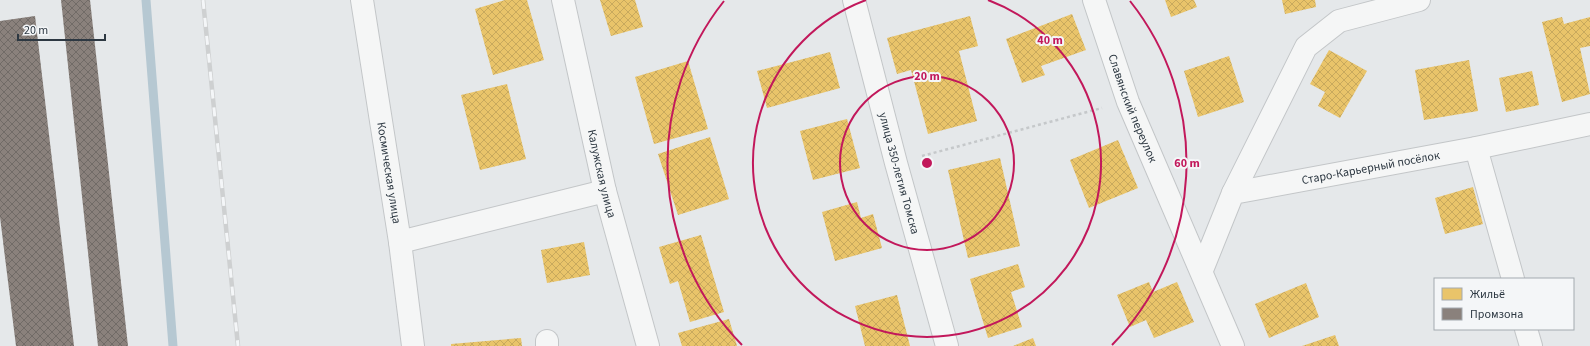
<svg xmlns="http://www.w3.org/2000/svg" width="1590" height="346" viewBox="0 0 1590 346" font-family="'Source Sans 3',sans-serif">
<defs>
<pattern id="homes-cross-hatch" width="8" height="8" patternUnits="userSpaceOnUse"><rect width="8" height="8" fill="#e9c46a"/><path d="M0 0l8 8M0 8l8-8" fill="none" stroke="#c8a95d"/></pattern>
<pattern id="industry-cross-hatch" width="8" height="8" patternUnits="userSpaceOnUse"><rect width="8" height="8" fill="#8a817c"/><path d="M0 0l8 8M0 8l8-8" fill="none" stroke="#716b67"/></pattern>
</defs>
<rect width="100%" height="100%" fill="#e5e8ea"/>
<g fill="url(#homes-cross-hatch)">
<path d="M505 0H527L544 60 493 75 475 9Z"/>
<path d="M600 0H635L643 27 611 36Z"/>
<path d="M1165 0H1194L1197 7 1171 17Z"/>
<path d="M1282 0H1315L1316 7 1285 14Z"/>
<path d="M1072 14 1086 50 1041 66 1045 75 1022 83 1006 39Z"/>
<path d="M970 16 978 46 959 51 977 121 928 134 911 70 897 74 887 38Z"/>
<path d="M1562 17 1564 24 1590 17V46L1580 48 1590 94 1562 102 1542 22Z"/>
<path d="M1329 50 1367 71 1340 118 1318 106 1325 92 1310 84Z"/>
<path d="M830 52 840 88 767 108 757 71Z"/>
<path d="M1229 56 1244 102 1198 117 1184 71Z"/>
<path d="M1469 60 1478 111 1424 120 1415 70Z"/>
<path d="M688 61 708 129 654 144 635 77Z"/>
<path d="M1532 71 1539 105 1506 112 1499 78Z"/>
<path d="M507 84 526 159 480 170 461 95Z"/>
<path d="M847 119 860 168 813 180 800 131Z"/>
<path d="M710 137 729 199 678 215 658 154Z"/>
<path d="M1118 140 1138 188 1089 208 1070 160Z"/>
<path d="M1000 158 1020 246 968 258 948 170Z"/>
<path d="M1473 187 1483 224 1445 234 1435 198Z"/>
<path d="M857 202 861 218 873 214 882 248 835 261 822 212Z"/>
<path d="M701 235 724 312 690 322 678 281 670 284 659 247Z"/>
<path d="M584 242 590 275 547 283 541 250Z"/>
<path d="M1018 264 1025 287 1011 292 1022 327 988 338 970 279Z"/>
<path d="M1149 282 1153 292 1177 282 1194 322 1154 338 1146 320 1130 327 1117 295Z"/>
<path d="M1306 283 1319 317 1269 338 1255 304Z"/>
<path d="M897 295 910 346H865L855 306Z"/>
<path d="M729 319 737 346H682L678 333Z"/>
<path d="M1335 335 1339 346H1302Z"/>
<path d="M521 338 522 346H451V344Z"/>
<path d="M1033 338 1036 346H1013Z"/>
</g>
<g fill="url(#industry-cross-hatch)">
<path d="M61 0H90L128 346H98Z"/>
<path d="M35 16 74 346H16L0 217V21Z"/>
</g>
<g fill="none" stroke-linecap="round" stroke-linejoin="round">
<path stroke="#b6c8d2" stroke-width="9" d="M146 0 173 346"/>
<defs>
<g id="minor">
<path id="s1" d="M362 0 400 242 413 346"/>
<path id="s2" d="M563 0 605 191 648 346"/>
<path id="s3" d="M854 0 896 163 947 346"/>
<path id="s4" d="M1094 0 1128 102 1233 346"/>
<path d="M1476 148 1513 279"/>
<path d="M1233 193 1306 47 1339 21 1419 0"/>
<path d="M400 242 605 191"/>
<path id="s5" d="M1202 270 1233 193 1476 148 1590 124"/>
<path d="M1526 329 1531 346"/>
<path d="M547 341V346"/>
</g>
</defs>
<use href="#minor" stroke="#c3c6c8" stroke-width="24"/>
<path stroke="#c5c8ca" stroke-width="2.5" stroke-dasharray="3 3" stroke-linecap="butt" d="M922 156 1102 108"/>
<use href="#minor" stroke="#f5f6f6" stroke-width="22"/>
<defs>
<path id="rail" d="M203 0 238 346"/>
</defs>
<use href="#rail" stroke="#ced0d1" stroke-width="4.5"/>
<use href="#rail" stroke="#f4f6f8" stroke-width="3" stroke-dasharray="9" stroke-linecap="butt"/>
</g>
<g fill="none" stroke="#c2185b" stroke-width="2">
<circle cx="927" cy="163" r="87"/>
<path d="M988 0A174 174 0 1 1 866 0"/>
<path d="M742 345A260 260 0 0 1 724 1M1130 1A260 260 0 0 1 1112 345"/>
</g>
<g text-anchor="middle" stroke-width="4" stroke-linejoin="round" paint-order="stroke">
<g font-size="12" fill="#2d3842" stroke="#f4f6f8">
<text dy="4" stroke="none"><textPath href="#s4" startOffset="115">Славянский переулок</textPath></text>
<text dy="4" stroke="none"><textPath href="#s5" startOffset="223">Старо-Карьерный посёлок</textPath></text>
<text dy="4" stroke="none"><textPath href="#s1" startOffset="175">Космическая улица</textPath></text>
<text dy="4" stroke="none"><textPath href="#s3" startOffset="179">улица 350-летия Томска</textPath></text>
<text dy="4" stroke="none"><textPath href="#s2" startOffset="178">Калужская улица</textPath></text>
</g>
</g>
<circle cx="927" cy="163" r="6" fill="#c2185b" stroke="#f4f6f8" stroke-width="2"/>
<g font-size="12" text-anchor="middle" font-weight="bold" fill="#c2185b" stroke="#f4f6f8" stroke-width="4" stroke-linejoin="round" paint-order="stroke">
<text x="1050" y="44">40 m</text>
<text x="927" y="80">20 m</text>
<text x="1187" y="167">60 m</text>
</g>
<rect x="1434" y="278" width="140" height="52" fill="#f4f6f8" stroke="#a4aaaf"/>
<rect x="1442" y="288" width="20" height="12" fill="#e9c46a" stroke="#a4aaaf"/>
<text x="1470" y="298" font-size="12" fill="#2d3842">Жильё</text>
<rect x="1442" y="308" width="20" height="12" fill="#8a817c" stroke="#a4aaaf"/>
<text x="1470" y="318" font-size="12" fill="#2d3842">Промзона</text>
<path d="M18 34v6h87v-6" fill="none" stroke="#2d3842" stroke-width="2"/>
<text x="24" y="34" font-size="12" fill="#2d3842" stroke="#f4f6f8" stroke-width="3" paint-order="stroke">20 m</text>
</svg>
